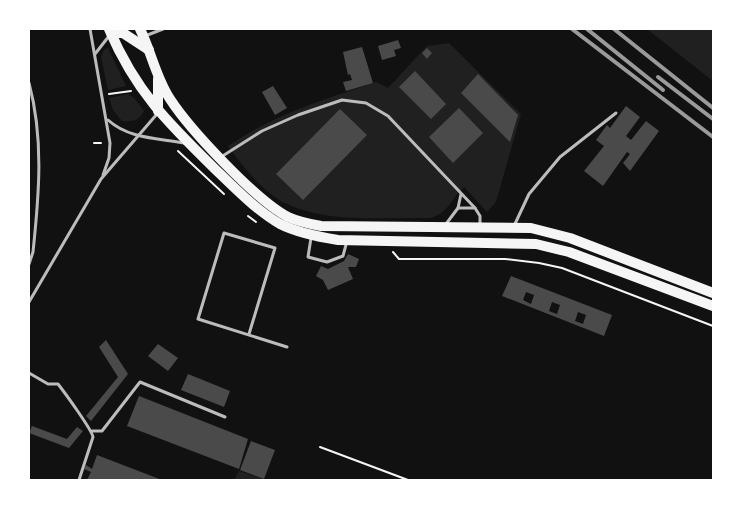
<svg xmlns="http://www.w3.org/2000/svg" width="742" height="509" viewBox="0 0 742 509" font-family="'Playfair Display',serif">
<rect width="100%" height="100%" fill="#111"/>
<g fill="#202020">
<path d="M647 29H713V81Z"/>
<path d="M449 43 521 114 496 202 487 212 464 187C450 200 450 211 431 218 384 217 328 224 285 203 263 192 242 166 228 146 275 114 323 100 376 82L388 88 427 46Z"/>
<path d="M108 48 126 86 108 90 101 57 104 50Z"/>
<path d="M128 94 134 98 144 111C139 121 132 122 122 121L113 110 109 98Z"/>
<path d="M239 471 267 480H234Z"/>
</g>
<g fill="#4a4a4a" fill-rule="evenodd">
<path d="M398 40 401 48 394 50 396 56 382 60 378 46Z"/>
<path d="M362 47 373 83 346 91 343 82 352 80 350 74 348 75 343 52Z"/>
<path d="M427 48 432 53 427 59 422 53Z"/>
<path d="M415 71 446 104 431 119 399 87Z"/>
<path d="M478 74 518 115 510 142 461 93Z"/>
<path d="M273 86 287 108 275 115 262 92Z"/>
<path d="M626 106 640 117 626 136 631 140 646 121 659 131 630 171 623 163 630 154 627 152 603 186 584 171 604 146 596 140 607 125 610 128Z"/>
<path d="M459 108 483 133 453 163 429 137Z"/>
<path d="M340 109 367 135 303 200 276 174Z"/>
<path d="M348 254 359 259 356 267H348L353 279 328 290 323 280 316 276 321 266 328 269 344 261Z"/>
<path d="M511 276 612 315 604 336 502 296ZM526 292 534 295 531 304 523 300ZM552 302 560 305 557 314 549 311ZM578 312 586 315 583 324 575 321Z"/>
<path d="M106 340 128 374 91 421 86 416 118 377 99 347Z"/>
<path d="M158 344 178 358 168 371 148 356Z"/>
<path d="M188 374 230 391 224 407 181 390Z"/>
<path d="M139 396 248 439 239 469 127 426Z"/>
<path d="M32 426 67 439 77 427 83 431 69 448 29 433Z"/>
<path d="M251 441 275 450 264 479 240 470Z"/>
<path d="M97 455 162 480H87L91 472 84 469 86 465 92 469Z"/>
</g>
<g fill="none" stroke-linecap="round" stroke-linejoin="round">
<g stroke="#f5f5f5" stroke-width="2">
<path d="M109 94 131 91"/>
<path d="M94 143H101"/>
<path d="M178 151 224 194"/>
<path d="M248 216 256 222"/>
<path d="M393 252 399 259H505L539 263 562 268 713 326"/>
<path d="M320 447 408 480"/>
</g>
<g stroke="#bcbcbc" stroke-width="3">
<path d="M90 29 110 143 109 158 103 175"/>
<path d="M145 36 163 29"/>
<path d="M95 54 109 36"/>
<path d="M29 83C44 139 39 195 33 252L29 264"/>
<path d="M108 120C129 139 158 138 184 143"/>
<path d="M221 157 262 131 298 115 342 100 366 103 388 116 475 208"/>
<path d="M458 208 461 194"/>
<path d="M446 224 458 208H475L480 216V226"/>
<path d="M514 226 529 194 560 157 616 113"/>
<path d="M311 238 308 257 327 262 343 256 347 241"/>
<path d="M29 302 101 179 157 114"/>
<path d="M249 334 275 248 224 233 198 319 287 347"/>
<path d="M29 373 48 384H58C65 393 92 430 93 437L79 480"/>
<path d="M92 431H102L140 382 225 417"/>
</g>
<g stroke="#f5f5f5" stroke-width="10">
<path d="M109 29C136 92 168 123 216 170 236 189 256 210 280 224 298 233 319 237 338 240L536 244 569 252 713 306"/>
<path d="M140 29C151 51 156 78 170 99 191 131 256 200 288 217 299 222 310 224 321 226L531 228 570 238 713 293"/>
<path d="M111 33H123L149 50"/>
<path d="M158 79V111"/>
</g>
<g stroke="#9a9a9a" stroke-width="4">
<path d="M572 29 713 137"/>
<path d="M587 29 663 90"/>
<path d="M614 29 713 108"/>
<path d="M658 77 713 119"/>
</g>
</g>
<rect width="742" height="509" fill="none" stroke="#ffffff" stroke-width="60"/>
</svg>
